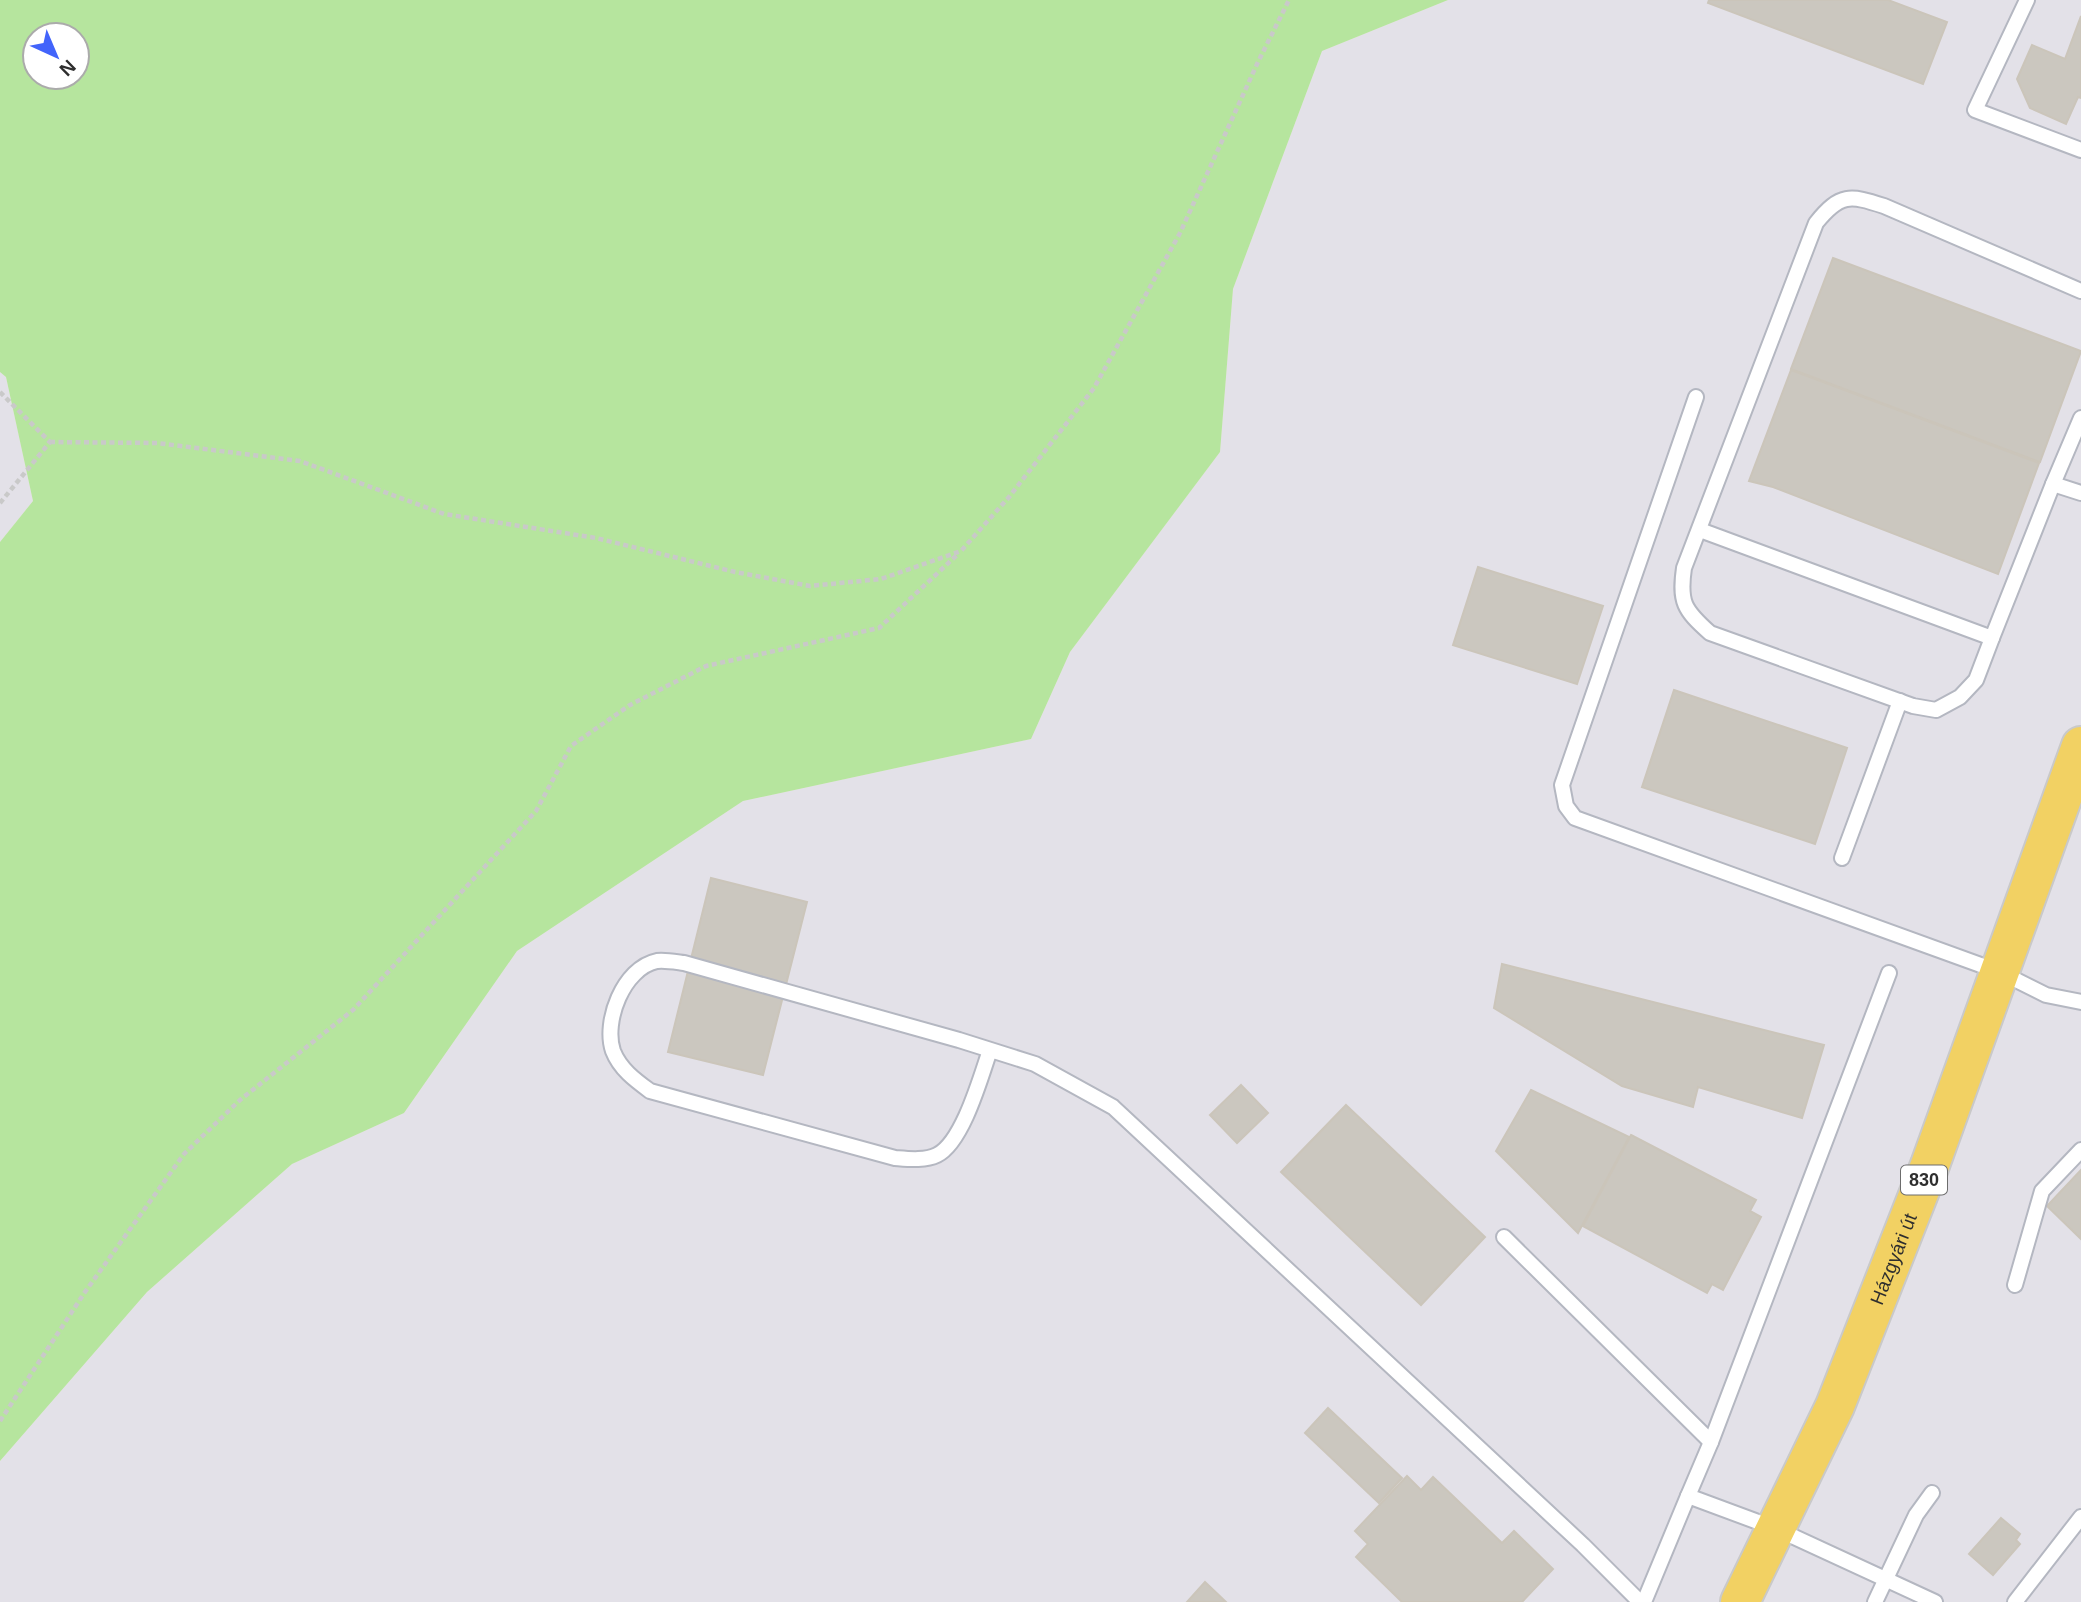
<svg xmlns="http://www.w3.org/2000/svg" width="2081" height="1602" viewBox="0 0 2081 1602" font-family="Helvetica,sans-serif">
<rect width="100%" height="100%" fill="#efe9e1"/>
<g fill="#e3e1e8">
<path d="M1448 0H2081V1602H0V1461L147 1292 292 1164 404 1113 517 951 743 801 1031 739 1070 652 1220 452 1233 289 1322 51Z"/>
<path d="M0 372 6 377 33 501 0 542Z"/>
</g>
<path fill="#b6e59e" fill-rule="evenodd" d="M0 0H1448L1322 51 1233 289 1220 452 1070 652 1031 739 743 801 517 951 404 1113 292 1164 147 1292 0 1461V542L33 501 6 377 0 372ZM35 35H77V77H35Z"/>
<g fill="#cbc7bf" stroke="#cbc5ba" stroke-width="2">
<path d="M1709 0H1888L1947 22 1923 84 1708 3Z"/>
<path d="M2081 16V98L2078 97 2066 124 2030 108 2017 79 2032 45 2065 59Z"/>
<path d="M1833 258 2081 351 2040 462 1791 369Z"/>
<path d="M1791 370 2039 463 1998 574 1773 487 1749 481Z"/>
<path d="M1478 567 1603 606 1577 684 1453 645Z"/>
<path d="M1674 690 1847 748 1815 844 1642 787Z"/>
<path d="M711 878 807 902 763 1075 668 1052Z"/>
<path d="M1502 964 1824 1045 1802 1118 1698 1087 1693 1107 1622 1086 1494 1008Z"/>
<path d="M1241 1085 1268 1113 1237 1143 1210 1115Z"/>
<path d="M1531 1090 1629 1137 1578 1233 1496 1151Z"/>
<path d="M1346 1105 1485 1237 1421 1305 1281 1172Z"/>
<path d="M1631 1135 1756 1200 1750 1211 1761 1217 1723 1290 1712 1284 1707 1293 1583 1226Z"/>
<path d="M2081 1170V1239L2047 1206Z"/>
<path d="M1328 1408 1402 1478 1379 1503 1305 1433Z"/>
<path d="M1407 1476 1421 1490 1433 1477 1502 1543 1514 1531 1553 1569 1522 1602H1402L1356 1557 1368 1544 1355 1531Z"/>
<path d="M2001 1518 2020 1534 2016 1540 2020 1544 1993 1575 1969 1554Z"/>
<path d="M1205 1582 1226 1602H1187Z"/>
</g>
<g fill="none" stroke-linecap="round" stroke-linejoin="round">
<defs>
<g id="lane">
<path d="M2027 0 1975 110 2081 150"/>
<path d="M1696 397 1562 785 1566 806 1575 818 2000 972 2046 995 2081 1002"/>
<path d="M2053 484 2081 418"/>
<path d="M1700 530 1992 638 2053 484 2081 493"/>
<path d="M1992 638 1976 680 1960 697 1936 710 1913 706 1710 633C1684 610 1679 602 1684 568L1816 223C1840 193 1850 195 1884 206L2081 291"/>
<path d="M1842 858 1900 701"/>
<path d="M1889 973 1711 1442 1688 1496 1777 1529 1935 1602"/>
<path d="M990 1050C981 1076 963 1142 937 1155 925 1161 908 1159 895 1158L650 1091C635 1080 620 1069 613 1051 603 1022 623 968 657 961 665 960 676 962 684 963L959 1040 1035 1064 1113 1107 1583 1545 1640 1602"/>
<path d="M1504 1237 1711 1442"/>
<path d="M2015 1285 2042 1191 2081 1150"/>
<path d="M1644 1602 1688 1496"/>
<path d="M1875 1602 1916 1515 1932 1493"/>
<path d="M2015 1602 2081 1517"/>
</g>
<g id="primary">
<path id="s1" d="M1740 1602 1835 1406 1930 1165 2081 746"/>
</g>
</defs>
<use href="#lane" stroke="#b4b7c1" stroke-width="18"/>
<use href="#primary" stroke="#c9c9c9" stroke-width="42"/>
<g stroke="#c9c9c9" stroke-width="4.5" stroke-dasharray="5 3.5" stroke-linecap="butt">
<path d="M0 392 50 442"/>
<path d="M50 442 157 443 300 461 444 514 596 538 735 572 810 586 881 579 961 551 1009 497 1094 388 1180 233 1258 62 1289 0"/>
<path d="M0 503 50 442"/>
<path d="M0 1421 85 1292 184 1154 240 1100 353 1010 536 811 571 746 630 705 706 666 879 628 958 554"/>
</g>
<use href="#lane" stroke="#fff" stroke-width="14"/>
<use href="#primary" stroke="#f2d163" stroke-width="38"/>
</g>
<g text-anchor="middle" stroke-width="7" stroke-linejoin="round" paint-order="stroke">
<rect fill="#fff" stroke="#6d6d6d" stroke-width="2" x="1901" y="1165.5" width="46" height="29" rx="5"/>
<g font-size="18" font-weight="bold" fill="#2e2e2e">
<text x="1924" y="1186">830</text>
</g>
<g font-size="19" fill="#2e2e2e" stroke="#fff">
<text dy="7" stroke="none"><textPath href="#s1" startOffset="376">Házgyári út</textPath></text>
</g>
</g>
<g transform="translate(56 56) rotate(136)"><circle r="33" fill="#ffffff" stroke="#ababab" stroke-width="2"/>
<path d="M0-5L12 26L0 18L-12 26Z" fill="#4264fb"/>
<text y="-10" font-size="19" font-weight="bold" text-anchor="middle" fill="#2e2e2e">N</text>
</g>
</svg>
